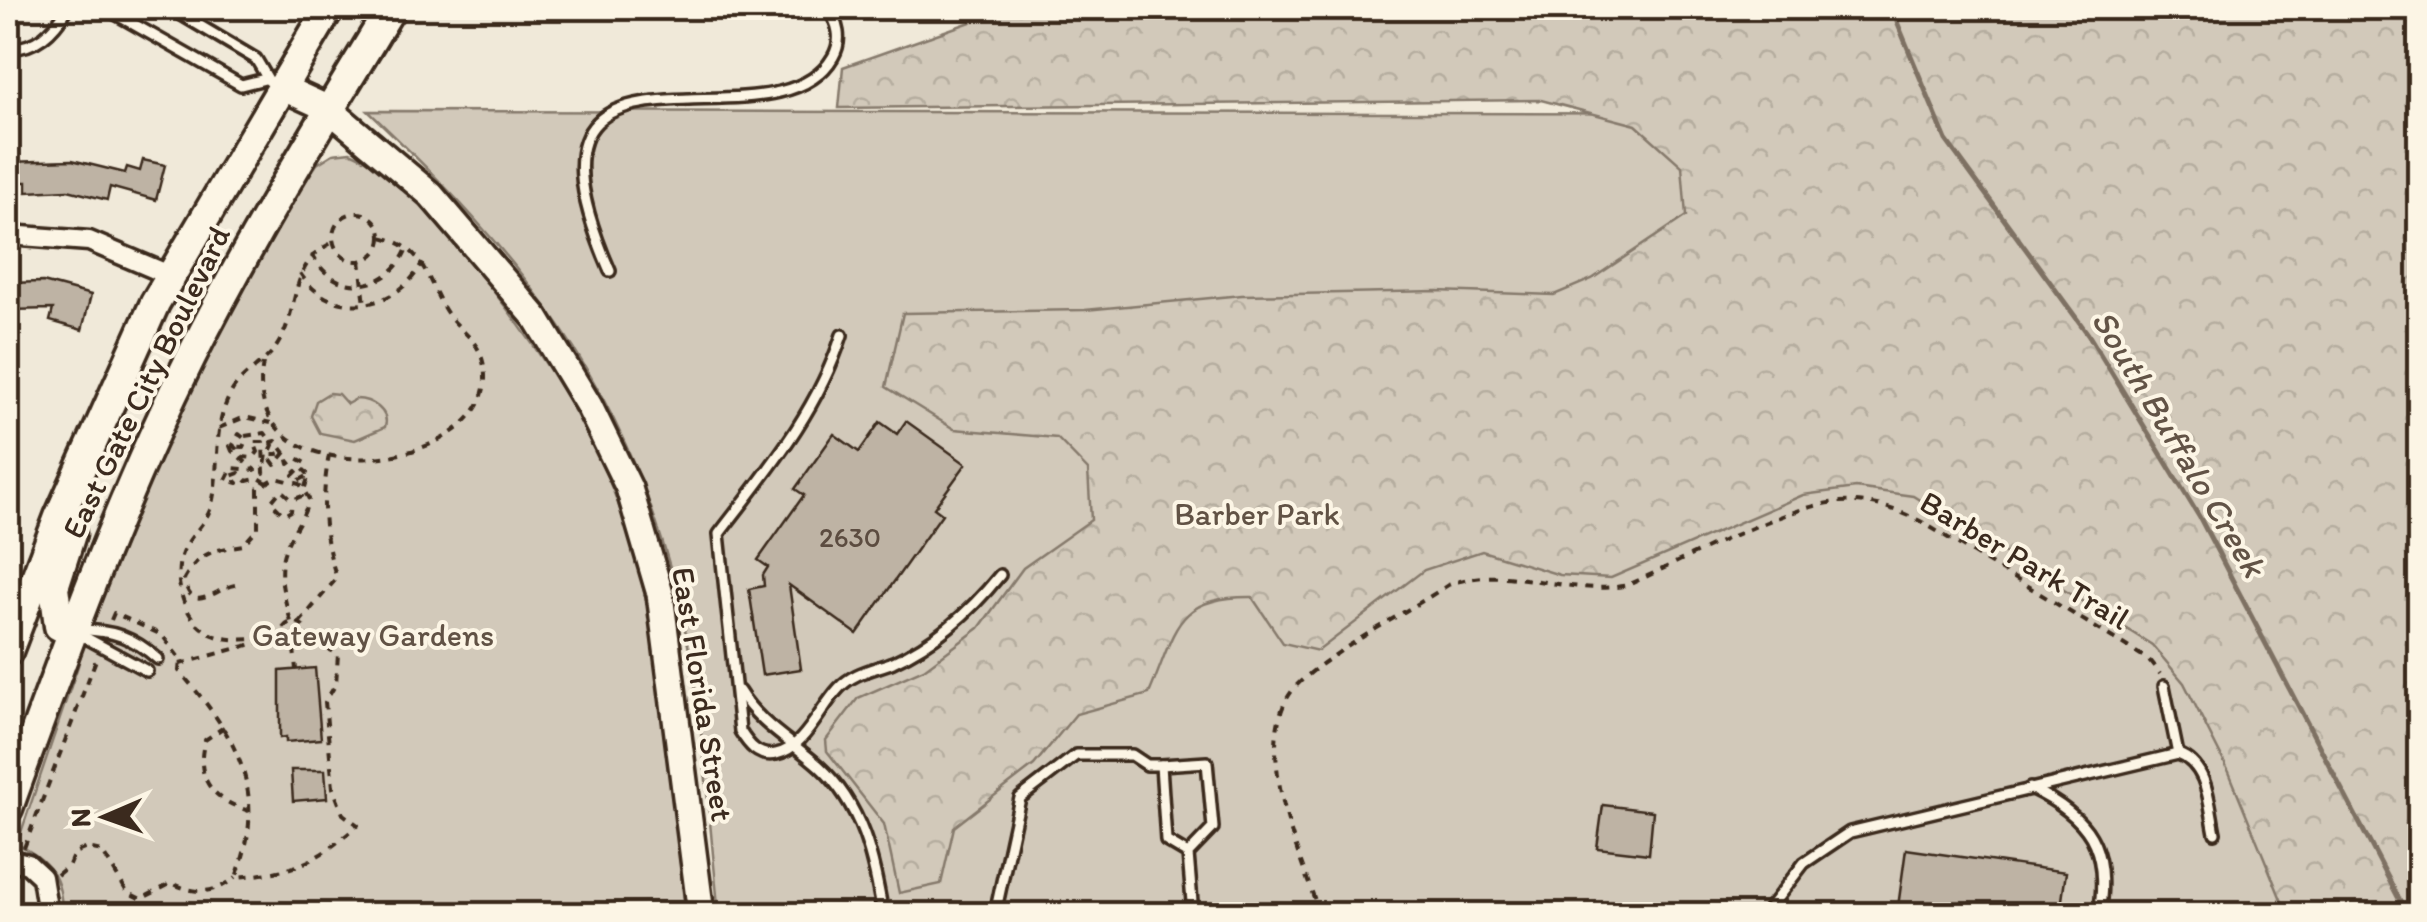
<svg xmlns="http://www.w3.org/2000/svg" width="2427" height="922" viewBox="0 0 2427 922" font-family="Itim,sans-serif">
<defs>
<pattern id="forest-crowns" width="20" height="18" patternUnits="userSpaceOnUse" patternTransform="scale(2.5)"><rect width="20" height="18" fill="#d2c9ba"/><path d="M2 6a3 3 0 1 1 6 0M12 15a3 3 0 1 1 6 0" fill="none" stroke="#b5ad9f"/></pattern>
</defs>
<rect width="100%" height="100%" fill="#f0e9d9"/>
<filter id="ink" filterUnits="userSpaceOnUse"><feTurbulence type="fractalNoise" baseFrequency=".01" numOctaves="2"/><feDisplacementMap in="SourceGraphic" scale="20" xChannelSelector="R" yChannelSelector="G"/><feConvolveMatrix kernelMatrix="1 2 1 2 8 2 1 2 1" color-interpolation-filters="sRGB"/></filter>
<g filter="url(#ink)">
<g fill="#d2c9ba" stroke="#867a6c" stroke-width="2.5">
<path d="M368 111 1871 114 2055 477 2419 914H719C707 807 703 695 676 590 624 383 520 254 368 111Z"/>
<path d="M350 152C398 172 434 221 467 259 523 325 576 403 610 483 664 612 669 764 684 901L62 913C62 877 49 860 17 844L78 666 97 592 207 346 251 263 317 164 333 154Z"/>
</g>
<g fill="url(#forest-crowns)" stroke="#867a6c" stroke-width="2.5">
<path d="M984 8H2419V914H2287L2229 772 2184 683 2152 645 1913 496 1856 488 1803 495 1611 578 1560 575 1482 551 1424 570 1318 651 1283 643 1252 597C1173 596 1176 632 1149 694L1076 714 1034 765 954 827 941 884 899 893 884 824 827 751 826 740 858 698 924 669 979 628 1023 568 1091 520 1088 470 1057 438 954 429 886 387 903 313 1085 310 1242 295 1437 291 1554 295 1592 279 1686 216 1682 166 1636 125 1541 100 839 108 843 67 982 18Z"/>
<path d="M329 393 338 394 347 404 356 399C371 399 390 411 385 427L355 440 320 433 311 416 316 401Z"/>
</g>
<g fill="none" stroke-linecap="round" stroke-linejoin="round">
<path stroke="#7e7163" stroke-width="5" d="M1897 8V22L1946 140 2088 334 2200 518 2407 914"/>
</g>
<g fill="#beb3a4" stroke="#3b2a1e" stroke-width="2.5">
<path d="M72 160 125 173 127 167 140 171 143 160 165 165 156 200 110 187 107 200 68 190 27 192V182H8V162Z"/>
<path d="M43 282 91 295 82 330 50 321 53 309 8 310V283Z"/>
<path d="M906 421 966 464 934 508 942 514 857 634 789 585 801 669 762 675 749 589 764 586 763 575 768 567 758 560 804 495 795 489 834 434 859 452 880 422 897 434Z"/>
<path d="M315 668 321 739 286 742V737L280 738V671Z"/>
<path d="M291 770H325L327 798 293 801Z"/>
<path d="M1603 805 1653 811 1649 854 1597 848Z"/>
<path d="M1906 849 2066 872 2060 914H1897Z"/>
</g>
<g fill="none" stroke-linecap="round" stroke-linejoin="round">
<defs>
<g id="service">
<path d="M105 8 241 85 265 79"/>
<path d="M170 8 256 59 269 81"/>
<path d="M8 49C37 48 53 32 68 8"/>
<path d="M610 271C492 0 774 160 833 57 843 40 838 22 827 8"/>
<path d="M842 335C817 412 768 470 719 534L740 731C748 744 758 758 776 754 804 749 820 708 839 688 854 672 873 670 893 662 935 643 971 611 1000 575"/>
<path d="M79 630C113 630 133 637 158 659"/>
<path d="M79 634 147 671"/>
<path d="M2164 686 2178 754"/>
<path d="M739 691C760 725 790 740 819 766 863 806 873 858 883 914"/>
<path d="M2030 788C2090 817 2110 848 2099 914"/>
<path d="M1188 854 1213 828 1207 762 1161 765 1166 841 1188 854 1193 914"/>
<path d="M995 914 1020 798 1076 755H1132L1147 765H1161"/>
<path d="M1186 914H1216"/>
<path d="M1765 914 1804 863 1850 832 2178 754C2209 765 2209 805 2215 833"/>
</g>
<g id="minor">
<path d="M8 235 89 241 169 275"/>
<path d="M8 859 28 864 42 877 48 914"/>
</g>
<path id="secondary" d="M281 87 329 109 431 195 536 318 589 406 629 488 660 594 701 914"/>
<g id="primary">
<path d="M71 534 54 587 59 626 72 631"/>
<path d="M8 651 59 517 155 303 329 8"/>
<path d="M8 808C63 655 118 503 191 357 251 237 322 122 391 8"/>
</g>
</defs>
<use href="#service" stroke="#3b2a1e" stroke-width="16"/>
<use href="#minor" stroke="#3b2a1e" stroke-width="25"/>
<use href="#secondary" stroke="#3b2a1e" stroke-width="32"/>
<use href="#primary" stroke="#3b2a1e" stroke-width="35"/>
<g stroke="#3b2a1e" stroke-width="4" stroke-dasharray="8 8" stroke-linecap="butt">
<circle cx="357" cy="237" r="24"/>
<path d="M312 254C334 299 390 292 407 248"/>
<path d="M360 260 365 305"/>
<path d="M300 273C331 322 398 310 422 263"/>
<path d="M263 363C235 510 522 471 481 355 475 339 457 327 447 313 425 279 426 247 381 237"/>
<path d="M219 428 245 417 271 423"/>
<path d="M245 436 265 433 273 445 269 454H278L272 442 276 441 285 453"/>
<path d="M267 483 259 478 247 481 239 473 231 476 238 483 226 480 232 468 255 470 232 451 230 446 243 447 246 440 239 434 233 445 243 457 253 458 258 452 254 442H263L264 473 267 454 275 465 286 452 289 464 297 458 306 463 307 473 301 467 293 475 298 481 309 475 302 496 292 500 281 490 271 502 284 515 291 511 292 500"/>
<path d="M235 585C214 589 192 617 184 579 199 552 214 550 243 545L258 528V488L276 478 300 484 309 499C304 519 291 532 285 550 276 574 285 599 291 622"/>
<path d="M111 620 114 613 162 635 180 659 179 671C235 734 270 791 236 877 294 872 314 864 358 825L343 814 333 788 325 702 336 684 338 654 306 638"/>
<circle cx="294" cy="635" r="13"/>
<path d="M299 623 337 578C322 535 321 499 329 455"/>
<path d="M281 637C261 638 233 643 213 635 185 623 173 583 181 556 187 537 207 524 212 504 221 466 211 429 231 393 241 373 266 364 278 344 301 307 288 262 334 242"/>
<path d="M294 648 296 670"/>
<path d="M180 664 267 640"/>
<path d="M224 727 205 740C194 779 213 800 249 811"/>
<path d="M24 848 97 657"/>
<path d="M57 875 69 865 74 853 87 848 102 851 127 892 141 899 172 883C196 895 215 894 236 877"/>
<path d="M1320 914C1299 855 1245 733 1300 682 1336 649 1405 613 1448 585 1508 561 1566 598 1628 585 1680 562 1788 504 1840 502 1870 500 1896 509 1922 522L2149 660 2160 674"/>
</g>
<use href="#service" stroke="#fcf5e5" stroke-width="9"/>
<use href="#minor" stroke="#fcf5e5" stroke-width="18"/>
<use href="#secondary" stroke="#fcf5e5" stroke-width="25"/>
<use href="#primary" stroke="#fcf5e5" stroke-width="28"/>
</g>
</g>
<g text-anchor="middle" stroke-width="8" stroke-linejoin="round" paint-order="stroke">
<g font-size="28" fill="#5c4c40">
<text x="850" y="547">2630</text>
</g>
<g font-size="32" fill="#3b2a1e" stroke="#fcf5e5">
<text transform="translate(146 382) rotate(-64)" y="11">East Gate City Boulevard</text>
<text transform="translate(2025 560) rotate(31)" y="11">Barber Park Trail</text>
<text transform="translate(703 694) rotate(81)" y="11">East Florida Street</text>
</g>
<g font-size="32" fill="#615245" stroke="#fcf5e5">
<text x="1257" y="525">Barber Park</text>
<text x="373" y="646">Gateway Gardens</text>
</g>
<g font-size="35" font-style="italic" fill="#625346" stroke="#fcf5e5">
<text transform="translate(2179 443) rotate(59)" y="12">South Buffalo Creek</text>
</g>
</g>
<rect width="2427" height="922" fill="none" stroke="#fcf5e5" stroke-width="40"/>
<rect x="20" y="20" width="2387" height="882" fill="none" stroke="#3b2a1e" stroke-width="4" filter="url(#ink)"/>
<g transform="translate(105 817) rotate(268)" stroke="#fcf5e5" stroke-width="8" paint-order="stroke">
<path d="M0-8L18 38L0 25L-18 38Z" fill="#3b2a1e"/>
<text y="-15" font-size="28" font-weight="bold" text-anchor="middle" fill="#3b2a1e">N</text>
</g>
</svg>
